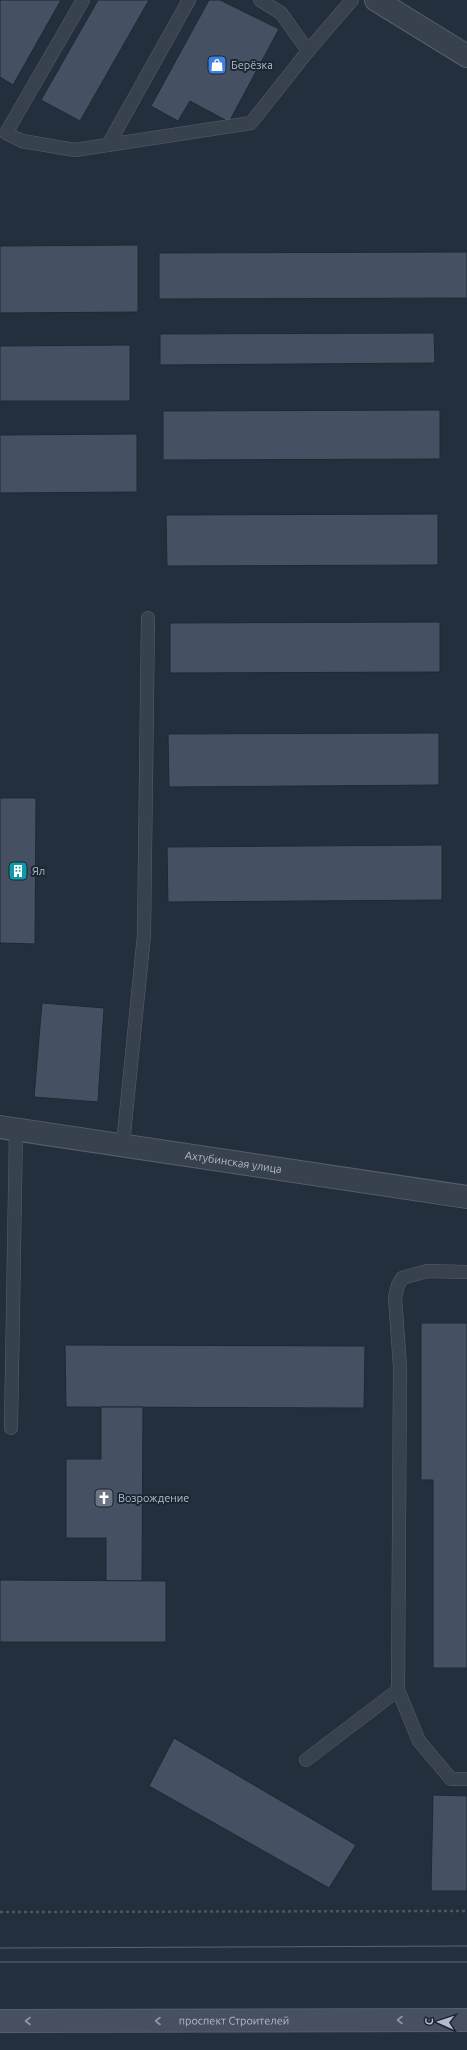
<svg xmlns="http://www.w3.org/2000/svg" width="467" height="2050" viewBox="0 0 467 2050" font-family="Ubuntu,sans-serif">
<rect width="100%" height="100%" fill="#242f3e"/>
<g fill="#455162" stroke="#1f2835">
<path d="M0 0H61L13 85 0 77Z"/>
<path d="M98 0H149L80 121 41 100Z"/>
<path d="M209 0H220L279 29 229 122 190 101 178 121 151 106Z"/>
<path d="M138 245V312L0 313V246Z"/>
<path d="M467 252V298L159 299V253Z"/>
<path d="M434 333 435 363 160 365V334Z"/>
<path d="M130 345V401H0V346Z"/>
<path d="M440 410V459L163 460V411Z"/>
<path d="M137 434V492L0 493V435Z"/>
<path d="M438 514V565L167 566 166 515Z"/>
<path d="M440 622V672L170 673V623Z"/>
<path d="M439 733V785L169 787 168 734Z"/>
<path d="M0 798H36L35 944 0 943Z"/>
<path d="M442 845V900L168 902 167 847Z"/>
<path d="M42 1003 104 1008 98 1102 34 1097Z"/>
<path d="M421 1323H467V1668H433V1480H421Z"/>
<path d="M65 1345 365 1346 364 1408 66 1407Z"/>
<path d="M101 1407H143L142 1581H106V1538H66V1459H101Z"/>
<path d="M0 1580 166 1581V1642H0Z"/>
<path d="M174 1738 356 1845 329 1888 149 1786Z"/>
<path d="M433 1795 467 1796V1891H431Z"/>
</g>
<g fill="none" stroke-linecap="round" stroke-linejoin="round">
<defs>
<g id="service">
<path d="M83 0 6 133 22 141 75 150 251 123 308 51 352 0"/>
<path d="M260 0 281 13 308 51"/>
<path d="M108 145 189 0"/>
<path d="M123 1144 144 935 148 618"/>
<path d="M11 1428 16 1129"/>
<path d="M398 1690 419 1741 451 1779H467"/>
<path d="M306 1760 398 1690 400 1367 395 1297 398 1285 402 1278 427 1271 467 1272"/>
</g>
<g id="minor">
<path id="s1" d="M0 1127 467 1197"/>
</g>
<path id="tertiary" d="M376 0 467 56"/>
<g id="secondary">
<path id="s2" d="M0 2021 467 2020"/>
</g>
</defs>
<use href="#service" stroke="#565f6c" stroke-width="14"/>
<use href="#minor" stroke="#565f6c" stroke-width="24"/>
<use href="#tertiary" stroke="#565f6c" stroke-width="24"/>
<use href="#secondary" stroke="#565f6c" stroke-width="24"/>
<path stroke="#44595c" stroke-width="2.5" stroke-dasharray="3 3" stroke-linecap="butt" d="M0 1912 467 1911"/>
<use href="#service" stroke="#38414e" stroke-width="13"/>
<use href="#minor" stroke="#38414e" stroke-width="22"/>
<use href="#tertiary" stroke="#38414e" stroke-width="22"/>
<use href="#secondary" stroke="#465061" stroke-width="22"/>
<g stroke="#5a6575" stroke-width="1">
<path d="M0 1948 467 1946"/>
<path d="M0 1962H467"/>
</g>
</g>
<defs><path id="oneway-chevron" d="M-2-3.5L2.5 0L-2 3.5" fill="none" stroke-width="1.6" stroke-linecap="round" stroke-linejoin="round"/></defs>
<g stroke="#8e96a5">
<use href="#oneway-chevron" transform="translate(400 2020) rotate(180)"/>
<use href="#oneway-chevron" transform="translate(28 2021) rotate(180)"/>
<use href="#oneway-chevron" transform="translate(158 2021) rotate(180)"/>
</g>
<defs>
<symbol id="shop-square" viewBox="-11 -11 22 22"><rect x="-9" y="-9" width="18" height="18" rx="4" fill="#3f7fe0" stroke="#1d2633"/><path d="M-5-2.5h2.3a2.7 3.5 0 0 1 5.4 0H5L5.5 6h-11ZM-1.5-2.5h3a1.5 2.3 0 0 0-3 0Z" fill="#fff"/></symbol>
<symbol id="building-square" viewBox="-11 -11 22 22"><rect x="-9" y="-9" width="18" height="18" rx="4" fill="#0f9aa8" stroke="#1d2633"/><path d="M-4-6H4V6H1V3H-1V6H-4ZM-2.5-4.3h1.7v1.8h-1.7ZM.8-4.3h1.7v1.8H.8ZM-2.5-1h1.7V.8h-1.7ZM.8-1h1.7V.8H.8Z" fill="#fff"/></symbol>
<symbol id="church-square" viewBox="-11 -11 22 22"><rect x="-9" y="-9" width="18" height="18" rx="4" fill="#6b7280" stroke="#1d2633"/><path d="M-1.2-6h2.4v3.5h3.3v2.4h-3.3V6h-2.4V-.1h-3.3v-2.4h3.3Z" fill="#fff"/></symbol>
</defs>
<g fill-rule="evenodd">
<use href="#shop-square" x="206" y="54" width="22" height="22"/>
<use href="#building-square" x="7" y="860" width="22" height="22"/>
<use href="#church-square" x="93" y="1487" width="22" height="22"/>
</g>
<g text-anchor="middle" stroke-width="4" stroke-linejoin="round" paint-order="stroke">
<g font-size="11" fill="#b4bcc9" stroke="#1d2633" text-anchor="start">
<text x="231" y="69">Берёзка</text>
<text x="32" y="875">Ял</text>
<text x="118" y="1502">Возрождение</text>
</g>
<g font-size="11" fill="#b4bcc9" stroke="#1d2633">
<text dy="4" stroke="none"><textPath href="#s1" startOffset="236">Ахтубинская улица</textPath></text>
<text dy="4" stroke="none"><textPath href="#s2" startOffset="234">проспект Строителей</textPath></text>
</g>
</g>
<g transform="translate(439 2022) rotate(273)" stroke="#1d2633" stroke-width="3" paint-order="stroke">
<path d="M0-3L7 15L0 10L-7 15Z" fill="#b4bcc9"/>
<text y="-6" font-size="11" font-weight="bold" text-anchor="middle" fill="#b4bcc9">С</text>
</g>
</svg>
